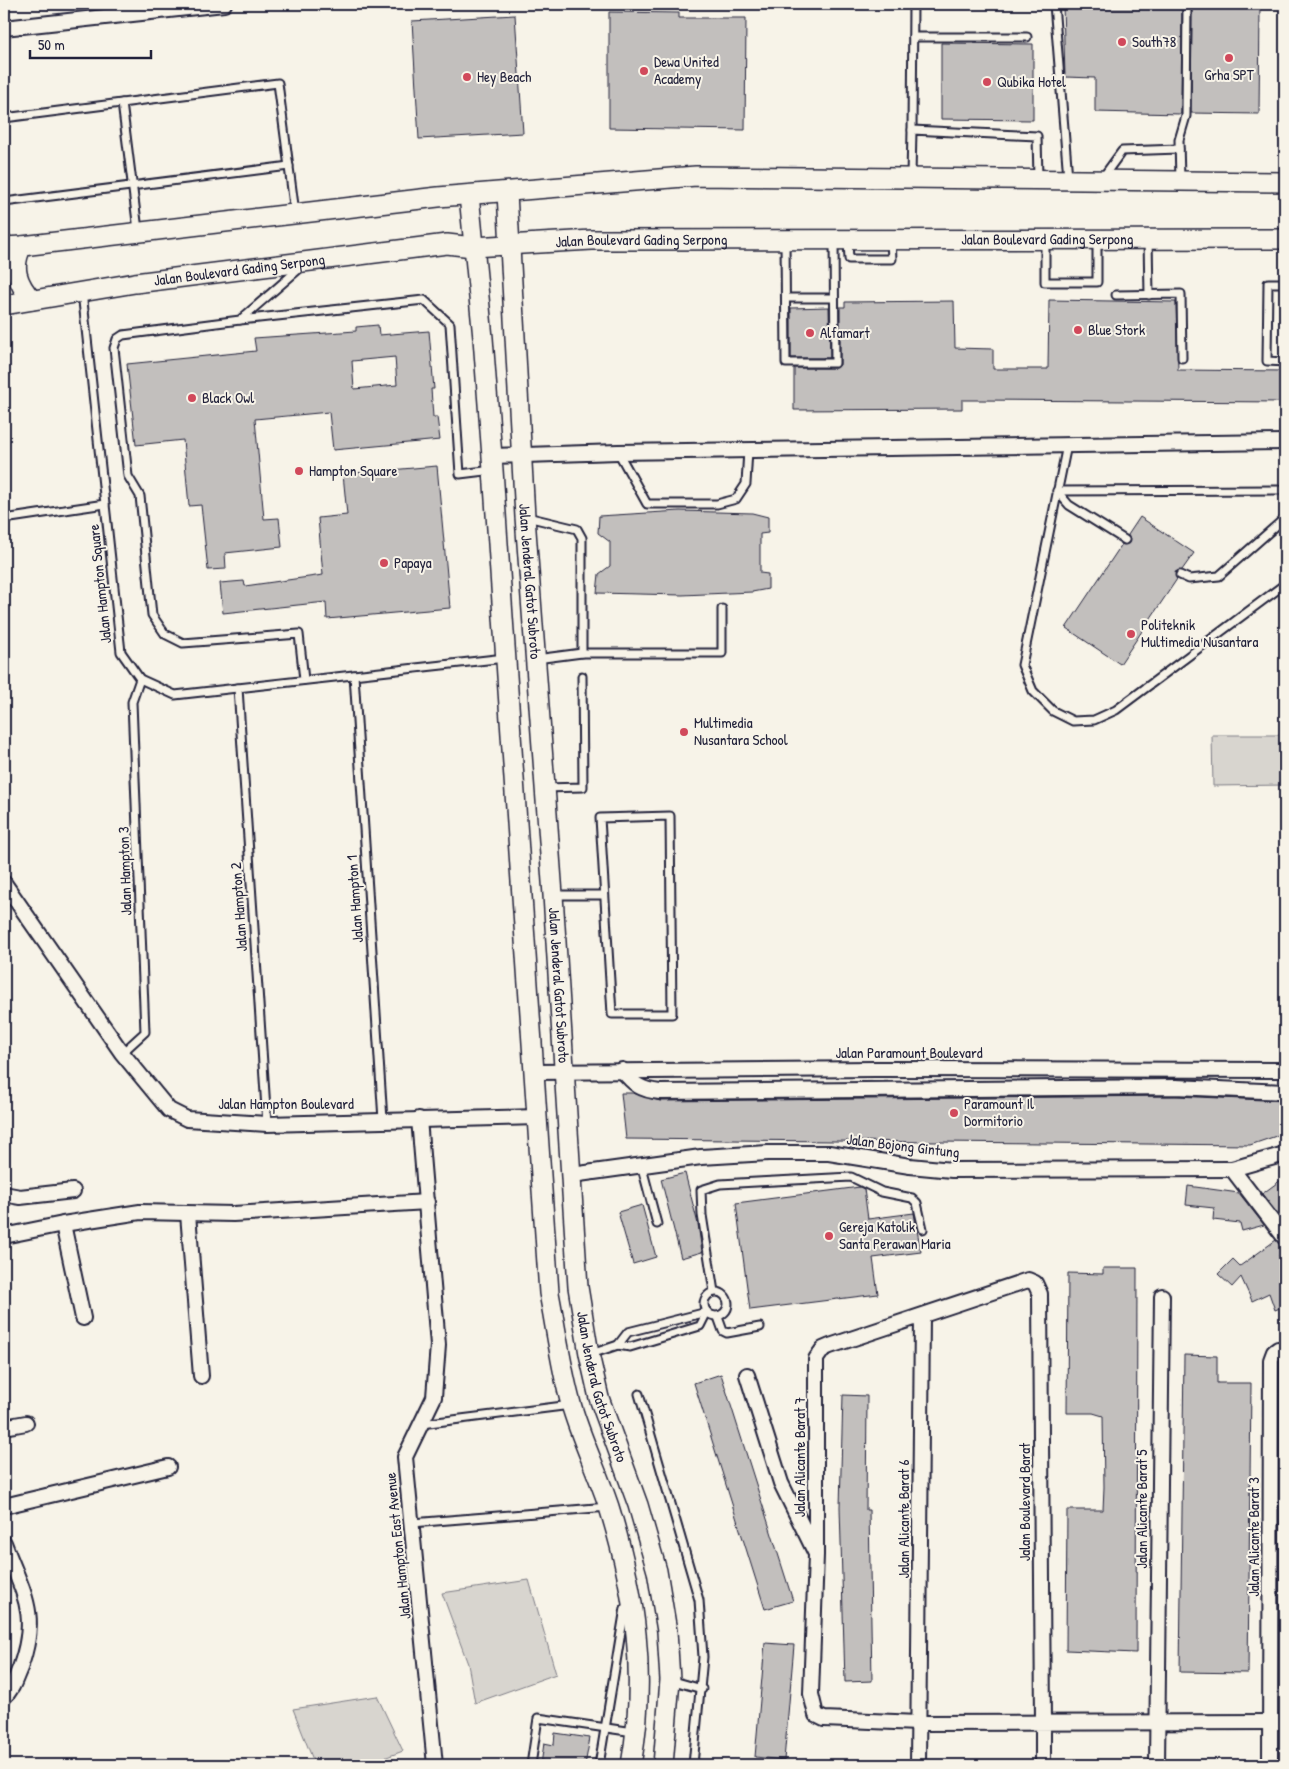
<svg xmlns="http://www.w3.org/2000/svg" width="1289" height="1769" viewBox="0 0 1289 1769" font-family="'Patrick Hand',sans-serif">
<rect width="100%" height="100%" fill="#f7f3e8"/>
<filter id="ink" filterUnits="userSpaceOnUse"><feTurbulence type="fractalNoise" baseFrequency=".02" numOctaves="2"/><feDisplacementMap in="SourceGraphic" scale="10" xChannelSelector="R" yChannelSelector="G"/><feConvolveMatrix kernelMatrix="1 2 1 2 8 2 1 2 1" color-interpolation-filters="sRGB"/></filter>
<g filter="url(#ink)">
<g fill="#d8d5cf" stroke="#7d7c85">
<path d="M1212 735H1285V785L1213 786Z"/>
<path d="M529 1580 556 1674 475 1703 468 1664 442 1593Z"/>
<path d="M377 1696 403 1751 365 1765H315L293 1709Z"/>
</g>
<g fill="#c2bfbd" stroke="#22223b" fill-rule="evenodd">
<path d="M1198 4H1260L1259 114 1191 113 1192 7H1198Z"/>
<path d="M1063 5 1182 6 1181 114 1095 112V78L1065 77Z"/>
<path d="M609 12 679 13V18H746L745 130 609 128Z"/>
<path d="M515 15 523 133 419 139 412 21Z"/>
<path d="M941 43 1033 44V120L941 119Z"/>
<path d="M1049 300 1176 302 1178 370 1285 371V402L975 400H962V409L794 410V368H835L840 365V307H845V302L954 301 955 348 993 349V369H1048Z"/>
<path d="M829 307 830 358H791V308Z"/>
<path d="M378 325 379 335 429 331 434 389H431L433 417H437L440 440 333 450 329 412 255 419 264 519 279 518 282 547 225 553 226 569 208 570 201 505 189 506 183 440 136 445 127 364 256 351 254 338 356 331V327ZM395 357 397 385 354 389 352 361Z"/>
<path d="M437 466 450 608 327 619 326 602 223 613 220 583 244 581 245 586 323 575 318 518 347 515 343 474Z"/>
<path d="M680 511 752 513 768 517V533L760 534V573L768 574V589L752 592 682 595 597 593 599 574 610 566V542L598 533 599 516Z"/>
<path d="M1140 517 1194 553 1182 570 1175 572 1177 579 1120 664 1066 628 1122 544 1129 543 1128 535Z"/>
<path d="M621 1093H633L660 1101 1176 1096 1285 1101V1133L1250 1145 626 1139Z"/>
<path d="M685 1173 698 1224 702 1252 681 1258 661 1179Z"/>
<path d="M1285 1177V1218L1282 1219 1262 1194Z"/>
<path d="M1188 1186 1239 1193 1264 1225 1242 1231 1240 1223 1213 1220 1214 1208 1186 1205Z"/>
<path d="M860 1187 864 1189 868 1219 914 1213 921 1252 873 1258 878 1294 750 1310 736 1203Z"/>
<path d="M642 1205 656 1257 633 1264 618 1212Z"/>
<path d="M1276 1240 1285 1247V1251L1279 1255 1285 1269V1306L1275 1310 1269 1293 1252 1301 1241 1277 1232 1287 1218 1274 1233 1259 1240 1266Z"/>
<path d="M1103 1268H1137L1136 1653 1066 1650 1067 1510H1103L1104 1487 1103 1416 1093 1413H1067L1068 1273 1103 1274Z"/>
<path d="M1184 1355 1217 1356V1383H1251L1248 1673 1180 1672Z"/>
<path d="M721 1374 793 1601 765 1609 694 1383Z"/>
<path d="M843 1395 867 1396 866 1510H869L872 1681 845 1682 840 1507Z"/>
<path d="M765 1643 794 1645 784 1760 755 1757Z"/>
<path d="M555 1733 590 1738 585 1765H541L544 1743 554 1745Z"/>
</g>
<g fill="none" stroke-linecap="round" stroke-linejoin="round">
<defs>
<g id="lane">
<path d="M1054 4 1068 178"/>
<path d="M913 37H1027"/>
<path d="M122 103 138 230"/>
<path d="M4 118 278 83 295 213"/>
<path d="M912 130 913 4"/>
<path d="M911 176 912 130 1037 136 1038 178"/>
<path d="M1103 177 1122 151 1179 149"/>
<path d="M1180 180 1179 140 1186 116 1187 4"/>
<path d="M4 202 289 166"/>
<path d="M1148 239 1149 295"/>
<path d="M785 240 786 363H835L834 241"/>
<path d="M1045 240V282H1097V239"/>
<path d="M848 242 849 259H892L891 240"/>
<path d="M300 268 240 320 123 335 117 339 114 348 128 476 140 496 152 615 165 634 183 643 299 634 304 680"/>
<path d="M1285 283H1268L1267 361 1285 362"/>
<path d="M82 292 121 652 140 679 175 695 505 658"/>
<path d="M1116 295 1181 294 1182 358"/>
<path d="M786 298H834"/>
<path d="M240 320 424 300 450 324 460 474 493 470"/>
<path d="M1067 445 1022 665 1033 691 1053 711 1073 721 1094 720 1116 710 1285 584"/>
<path d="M618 452 647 504H717L736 499 746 484 748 450"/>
<path d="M1057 491 1285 490"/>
<path d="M1057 491 1069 505 1125 540"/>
<path d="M527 517 577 529 582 538V653"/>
<path d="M4 519 105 504"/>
<path d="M1180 575 1189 579 1219 576 1285 518"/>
<path d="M536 659 582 653H722V609"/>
<path d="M354 675 383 1120"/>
<path d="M238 688 267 1124"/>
<path d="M545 788 583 787 582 676"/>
<path d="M670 816 672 1014H612L600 818Z"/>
<path d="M554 895H604"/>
<path d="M122 1053 145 1032 132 702 140 679"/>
<path d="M641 1164 657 1224"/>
<circle cx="716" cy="1304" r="12"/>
<path d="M714 1292 702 1215 701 1190 720 1184 851 1177 882 1192 912 1198 917 1203 923 1229"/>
<path d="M718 1317 723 1331 727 1333 760 1327"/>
<path d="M618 1345 628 1332 707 1312"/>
<path d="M591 1354 618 1345 630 1347 700 1326 707 1312"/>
<path d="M639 1394 699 1600 703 1657 693 1765"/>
<path d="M421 1424 571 1405"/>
<path d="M412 1523 608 1507"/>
<path d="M670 1680 702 1689"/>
<path d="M531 1765 538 1718 634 1732"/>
<path d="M599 1765 625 1608"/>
</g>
<g id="street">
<path d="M4 28 224 4"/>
<path d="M492 456 618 452 1285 442"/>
<path d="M4 883 122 1053 169 1110 187 1119 267 1124 537 1117"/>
<path d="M622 1070C634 1085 641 1090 660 1092L1176 1087 1285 1092"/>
<path d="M533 1072 876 1069 1285 1070"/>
<path d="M419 1119 438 1345 434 1397 405 1457 435 1765"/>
<path d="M1285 1154 1232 1169 1285 1238"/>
<path d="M572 1175 701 1157 768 1153H829L910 1166 952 1170 1232 1169"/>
<path d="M4 1194 20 1197 73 1191"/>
<path d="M188 1214 201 1376"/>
<path d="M63 1224 83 1318"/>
<path d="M4 1236 63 1224 140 1212 233 1214 427 1202"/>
<path d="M747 1375 781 1483 815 1552"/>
<path d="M4 1427 26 1423"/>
<path d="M4 1506 168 1467"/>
<path d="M4 1543C23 1594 40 1613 20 1668 15 1679 13 1689 4 1697"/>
<path d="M918 1765 922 1316"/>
<path d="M1043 1765V1723L1040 1294 1035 1283 1028 1280 830 1346 823 1349 816 1359V1555L811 1694 816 1715 824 1719 918 1723 1285 1722"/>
<path d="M1157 1765 1162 1296"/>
<path d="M1270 1765 1271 1360 1274 1352 1278 1349 1285 1351"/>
</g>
<g id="secondary">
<path id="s1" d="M507 193 525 517 553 895 578 1287 589 1354 599 1398 638 1505 657 1571 667 1631 670 1680 663 1765"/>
<path d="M469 195 483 338 493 470 549 1293C556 1329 561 1368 571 1404 581 1439 598 1473 609 1507 636 1594 647 1676 631 1765"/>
<path d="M22 246C11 267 17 283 32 300"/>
<path d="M4 247 22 246 438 197 696 176 1285 182"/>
<path id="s2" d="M4 305 135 283 447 244 473 247 592 240 1285 239"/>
</g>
</defs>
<use href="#lane" stroke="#22223b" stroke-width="11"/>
<use href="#street" stroke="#22223b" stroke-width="18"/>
<use href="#secondary" stroke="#22223b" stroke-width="22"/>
<use href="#lane" stroke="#f7f3e8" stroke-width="7"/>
<use href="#street" stroke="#f7f3e8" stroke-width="14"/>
<use href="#secondary" stroke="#f7f3e8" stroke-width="19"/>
</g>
</g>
<g fill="#d1495b" stroke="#f7f3e8" stroke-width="2">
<circle cx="1122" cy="42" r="5"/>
<circle cx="1229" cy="58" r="5"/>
<circle cx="644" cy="71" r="5"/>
<circle cx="467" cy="77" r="5"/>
<circle cx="987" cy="82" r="5"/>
<circle cx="1078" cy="330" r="5"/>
<circle cx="810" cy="333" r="5"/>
<circle cx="192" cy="398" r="5"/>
<circle cx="299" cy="471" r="5"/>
<circle cx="384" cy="563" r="5"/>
<circle cx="1131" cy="634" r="5"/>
<circle cx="684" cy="732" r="5"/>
<circle cx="954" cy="1113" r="5"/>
<circle cx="829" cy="1236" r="5"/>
</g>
<g text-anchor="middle" stroke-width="4" stroke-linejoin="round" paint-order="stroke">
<g font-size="15" fill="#22223b" stroke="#f7f3e8" text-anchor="start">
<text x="1132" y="47">South78</text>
<text x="654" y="67">Dewa United<tspan x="654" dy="17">Academy</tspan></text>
<text x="1229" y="80" text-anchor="middle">Grha SPT</text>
<text x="477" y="82">Hey Beach</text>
<text x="997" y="87">Qubika Hotel</text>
<text x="1088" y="335">Blue Stork</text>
<text x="820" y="338">Alfamart</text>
<text x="202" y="403">Black Owl</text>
<text x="309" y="476">Hampton Square</text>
<text x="394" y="568">Papaya</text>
<text x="1141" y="630">Politeknik<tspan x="1141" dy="17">Multimedia Nusantara</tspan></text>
<text x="694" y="728">Multimedia<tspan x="694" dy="17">Nusantara School</tspan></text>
<text x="964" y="1109">Paramount Il<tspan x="964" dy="17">Dormitorio</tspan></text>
<text x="839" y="1232">Gereja Katolik<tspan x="839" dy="17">Santa Perawan Maria</tspan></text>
</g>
<g font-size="15" fill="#22223b" stroke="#f7f3e8">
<text dy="5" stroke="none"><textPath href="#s2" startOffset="1048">Jalan Boulevard Gading Serpong</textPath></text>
<text dy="5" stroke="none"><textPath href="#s2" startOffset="642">Jalan Boulevard Gading Serpong</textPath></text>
<text dy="5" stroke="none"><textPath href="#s2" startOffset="238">Jalan Boulevard Gading Serpong</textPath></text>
<text dy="5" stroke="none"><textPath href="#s1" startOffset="389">Jalan Jenderal Gatot Subroto</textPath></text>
<text transform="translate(100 584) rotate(-96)" y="5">Jalan Hampton Square</text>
<text transform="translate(125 871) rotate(-92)" y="5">Jalan Hampton 3</text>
<text transform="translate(355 899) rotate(-94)" y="5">Jalan Hampton 1</text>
<text transform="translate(239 907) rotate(-94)" y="5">Jalan Hampton 2</text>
<text dy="5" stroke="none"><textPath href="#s1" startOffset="794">Jalan Jenderal Gatot Subroto</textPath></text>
<text x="909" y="1058">Jalan Paramount Boulevard</text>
<text x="286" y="1109">Jalan Hampton Boulevard</text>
<text transform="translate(903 1146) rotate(7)" y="5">Jalan Bojong Gintung</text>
<text dy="5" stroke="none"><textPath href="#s1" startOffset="1199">Jalan Jenderal Gatot Subroto</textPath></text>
<text transform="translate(800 1457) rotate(-90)" y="5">Jalan Alicante Barat 7</text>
<text transform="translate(1025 1502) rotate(-90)" y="5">Jalan Boulevard Barat</text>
<text transform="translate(1142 1509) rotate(-90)" y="5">Jalan Alicante Barat 5</text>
<text transform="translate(904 1519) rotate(-90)" y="5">Jalan Alicante Barat 6</text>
<text transform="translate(1254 1537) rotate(-90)" y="5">Jalan Alicante Barat 3</text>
<text transform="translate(398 1546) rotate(-96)" y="5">Jalan Hampton East Avenue</text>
</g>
</g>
<rect width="1289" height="1769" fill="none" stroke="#f7f3e8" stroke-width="20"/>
<rect x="10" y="10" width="1269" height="1749" fill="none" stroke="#22223b" stroke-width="2" filter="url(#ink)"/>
<path d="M30 50v8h121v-8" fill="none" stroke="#22223b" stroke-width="2.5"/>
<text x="38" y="50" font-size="15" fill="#22223b" stroke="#f7f3e8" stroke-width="4" paint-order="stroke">50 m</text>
</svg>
